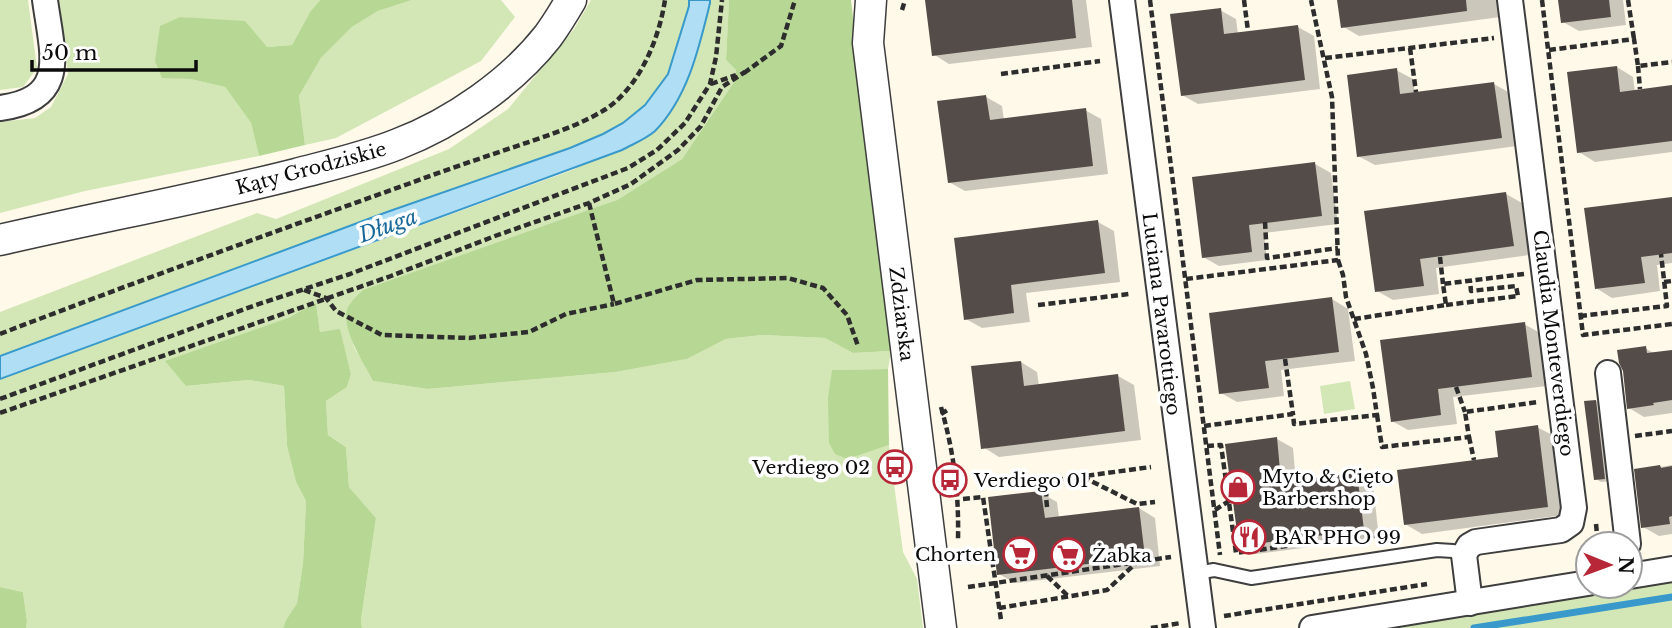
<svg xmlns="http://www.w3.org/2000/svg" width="1672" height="628" viewBox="0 0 1672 628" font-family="'Libre Baskerville',serif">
<rect width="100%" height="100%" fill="#fff9ea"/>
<g fill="#d2e7b5">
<path d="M0 0H28L37 68 23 87 0 90Z"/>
<path d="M59 0H320L310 12 292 45 267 47 212 20 180 17 162 77 190 79 225 87 251 123 259 156 85 191 0 213V122L35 118 51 107 68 74Z"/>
<path d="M412 0H501L515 17 481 61 336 138 305 145 299 96 321 58 352 27 378 11Z"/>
<path d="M591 0H689V6L668 74 645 105 623 123 603 134 570 148 387 212 0 356V312L257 213 276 219 449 149 508 109 574 29Z"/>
<path d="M710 0H729L726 60 736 70 734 82 682 159 617 200 346 320 354 347 373 381 428 389 616 372 687 359 726 339 762 335 825 338 853 353 891 351 888 369 832 370 847 458 889 445 903 552 917 579 923 628H362L361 620 376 518 349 487 346 447 328 435 326 401 347 387 351 374 340 330 320 332 316 304 288 318 186 386 249 380 284 386 287 446 296 482 306 501 303 563 297 603 286 620 283 628H26L27 621 23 592 0 587V379L575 169 673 107 688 78 698 51Z"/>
<path d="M1350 381 1355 409 1324 414 1320 386Z"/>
<path d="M1672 578V628H1372Z"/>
</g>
<g fill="#b7d895">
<path d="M320 0H412L378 11 352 27 321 58 299 96 305 145 259 156 251 123 225 87 190 79 162 78 155 61 160 26 180 17 245 21 267 47 292 45 310 12Z"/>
<path d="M729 0H851L891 351 853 353 825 338 762 335 726 339 687 359 616 372 428 389 373 381C364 364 339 326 348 307 351 301 359 294 363 290L617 200 682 159 734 82 736 70 726 60Z"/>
<path d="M316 303 320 332 340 329 351 374 347 387 326 401 328 435 346 447 349 487 376 518 361 620 362 628H283L286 620 297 603 303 563 306 501 296 482 287 446 284 386 249 380 186 386 165 361 288 318Z"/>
<path d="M888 369 889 445 847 459 835 454 829 443 828 398 832 370Z"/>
<path d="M0 587 23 592 27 621 26 628H0Z"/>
</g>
<path fill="#b0dff5" stroke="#3899ca" stroke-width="2" d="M689 0H710V3C699 48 688 97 655 131 646 139 633 144 622 150L0 379V356L387 212 570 148 603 134 623 123 645 105 668 74 689 6Z"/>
<g fill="#0003">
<path d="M939 0H1086L1092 47 949 64 933 54Z"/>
<path d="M1339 0H1498L1500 17 1359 36 1342 26Z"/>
<path d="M1560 0H1623L1626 25 1579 31 1563 22Z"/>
<path d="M1220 10 1236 19 1238 34 1298 27 1314 36 1320 89 1198 104 1182 95Z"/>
<path d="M1617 67 1633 77 1635 92 1672 87V152L1595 162 1579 152Z"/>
<path d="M1396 70 1413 79 1415 94 1494 84 1510 93 1517 146 1375 165 1358 156Z"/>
<path d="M986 97 1002 106 1004 120 1085 110 1101 119 1108 174 965 191 949 182Z"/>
<path d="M1315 164 1331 173 1338 224 1264 233 1267 260 1219 266 1203 257Z"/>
<path d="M1506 194 1522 203 1529 255 1436 268 1439 294 1393 300 1377 291Z"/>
<path d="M1672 198V263L1657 265 1660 291 1612 298 1596 288Z"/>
<path d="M1098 222 1114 231 1120 282 1026 293 1030 322 982 328 966 319 956 239Z"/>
<path d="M1332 299 1348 309 1355 361 1281 370 1284 396 1237 402 1221 393Z"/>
<path d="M1524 324 1540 333 1547 386 1453 397 1457 424 1408 430 1392 421Z"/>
<path d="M1645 348 1655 354 1672 352V413L1644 417 1629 408Z"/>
<path d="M1021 362 1037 372 1039 386 1118 376 1134 385 1141 440 999 457 983 447Z"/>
<path d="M1596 401 1601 404 1610 481 1601 482 1596 479Z"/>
<path d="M1537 427 1554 436 1564 515 1422 534 1405 524 1500 458Z"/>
<path d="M1277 439 1293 448 1296 482 1357 475 1373 485 1379 538 1256 554 1240 545Z"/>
<path d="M1672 465V534L1659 536 1643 527 1636 471Z"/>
<path d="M1041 493 1057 502 1059 518 1139 508 1155 518 1160 566 1015 583 999 574Z"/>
</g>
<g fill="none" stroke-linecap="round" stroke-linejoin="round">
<path stroke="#3899ca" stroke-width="7" d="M1474 628 1672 597"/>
</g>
<g fill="#534c48">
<path d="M925 0H1072L1076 38 932 56Z"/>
<path d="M1337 0H1466L1467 11 1341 28Z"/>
<path d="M1558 0H1609L1611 17 1561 23Z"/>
<path d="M1221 8 1224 34 1298 25 1305 80 1181 96 1170 14Z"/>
<path d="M1617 66 1620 92 1672 85V141L1577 153 1567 72Z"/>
<path d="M1397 68 1400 94 1494 82 1502 138 1357 157 1347 75Z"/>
<path d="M986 95 990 120 1086 108 1093 166 948 183 937 101Z"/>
<path d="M1315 162 1322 216 1249 225 1252 252 1202 258 1192 177Z"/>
<path d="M1506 192 1514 246 1420 259 1424 286 1375 292 1364 211Z"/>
<path d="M1672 197V253L1641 257 1645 283 1595 289 1584 208Z"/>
<path d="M1098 220 1105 273 1011 285 1014 313 964 320 954 238Z"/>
<path d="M1332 297 1339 352 1265 361 1269 388 1219 394 1209 313Z"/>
<path d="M1525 322 1532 377 1438 389 1441 415 1391 422 1380 340Z"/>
<path d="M1646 346 1647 353 1672 350V400L1653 403 1654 405 1627 409 1623 371 1619 363 1617 350Z"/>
<path d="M1021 361 1024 386 1118 374 1125 431 981 449 971 366Z"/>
<path d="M1596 400 1605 479 1594 480 1584 401Z"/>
<path d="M1538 425 1548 507 1404 525 1397 470 1498 457 1495 431Z"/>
<path d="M1277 437 1281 482 1357 473 1364 530 1239 546 1225 444Z"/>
<path d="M1660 465 1661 468 1672 466V516L1669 517 1670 524 1641 528 1634 469Z"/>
<path d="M1041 491 1045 518 1139 507 1145 557 997 575 988 497Z"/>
</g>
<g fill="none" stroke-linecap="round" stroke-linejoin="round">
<defs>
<path id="service" d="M1196 573 1214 570 1251 578 1258 577 1437 550 1453 551 1464 555"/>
<g id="minor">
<path d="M1122 0 1203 628"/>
<path d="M0 108C70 99 52 53 45 0"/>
<path d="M1608 373 1628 544"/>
<path d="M1630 576 1672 569"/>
<path d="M1470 603 1464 555 1469 546 1476 542 1561 530 1571 523 1574 508 1510 0"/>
<path d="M1312 628 1588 583"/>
</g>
<g id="tertiary">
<path d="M871 0 868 43 941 628"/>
<path d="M0 240C99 217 198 199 296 174 330 165 366 157 398 144 453 123 512 82 548 36 556 25 564 12 571 0"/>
</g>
</defs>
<use href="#service" stroke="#3e3e3e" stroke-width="16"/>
<use href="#minor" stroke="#3e3e3e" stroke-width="28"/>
<use href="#tertiary" stroke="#3e3e3e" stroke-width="33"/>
<g stroke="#2d2d2d" stroke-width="4.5" stroke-dasharray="7 3.5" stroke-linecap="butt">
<path d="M1150 0 1220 555"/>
<path d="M1244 0 1248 31"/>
<path d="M1542 0 1583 335 1672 324"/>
<path d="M1628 0 1634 39"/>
<path d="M902 10 905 0"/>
<path d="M1410 48 1416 92"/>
<path d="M1549 50 1634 39 1638 66 1672 62"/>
<path d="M1325 58 1494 38"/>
<path d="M1638 66 1640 89"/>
<path d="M744 73 781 46 795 0"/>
<path d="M1001 74 1100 61"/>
<path d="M711 84 736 75"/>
<path d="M589 203 614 304 697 280 788 278 823 288 847 315 858 346"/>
<path d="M1265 222 1267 258 1338 248"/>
<path d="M1440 257 1443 284"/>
<path d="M1186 279 1338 260 1332 97 1311 0"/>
<path d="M1664 282 1672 281"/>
<path d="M304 290 326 298 336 311 382 335 469 338 529 332 566 314 614 304"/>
<path d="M1038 305 1129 294"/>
<path d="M1446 305 1518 296 1516 286 1471 291 1470 281"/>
<path d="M1580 316 1667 306 1661 254"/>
<path d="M1354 319 1446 305 1443 284 1524 274"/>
<path d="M0 334C135 282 271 233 408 184 446 170 484 157 523 144 550 135 582 124 606 109 640 86 659 39 665 0"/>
<path d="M1285 359 1293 414"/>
<path d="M1456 387 1465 412"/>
<path d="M0 399 253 306 350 274 628 168 657 150 685 123 710 84 716 57 722 0"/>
<path d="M941 407C954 453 959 492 958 540"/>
<path d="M0 413 391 276 495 236 589 203 631 184 678 150 701 126 722 87 745 72"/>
<path d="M941 414 949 409"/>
<path d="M1377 415 1382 447 1469 437 1465 412 1538 402"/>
<path d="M1204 426 1293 414 1294 424 1377 415 1373 388 1366 354 1346 297 1343 275 1338 260"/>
<path d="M1635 436 1672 431"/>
<path d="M1469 437 1474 460"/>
<path d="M1207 446 1221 445 1236 553 1371 534 1388 541"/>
<path d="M1083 477 1137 504 1155 502"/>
<path d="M963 499 983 497 1001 620"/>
<path d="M1047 507C1046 496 1044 486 1055 480L1151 467"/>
<path d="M1215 510 1232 499"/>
<path d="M1596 524 1598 544"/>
<path d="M1047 576 1068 596"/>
<path d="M968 587 1171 557"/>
<path d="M999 608 1107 590 1136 563"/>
<path d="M1224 616 1427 584"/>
<path d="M1151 628 1181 623"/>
</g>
<use href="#service" stroke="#fff" stroke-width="12"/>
<use href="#minor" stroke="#fff" stroke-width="24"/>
<use href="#tertiary" stroke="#fff" stroke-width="30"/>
</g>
<defs>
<symbol id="bus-ring" viewBox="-11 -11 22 22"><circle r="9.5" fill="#fff" stroke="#b82737" stroke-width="1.5"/><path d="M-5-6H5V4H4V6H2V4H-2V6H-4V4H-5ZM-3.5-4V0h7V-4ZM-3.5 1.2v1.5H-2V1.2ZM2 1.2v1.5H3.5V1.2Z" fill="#b82737"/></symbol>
<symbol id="shop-ring" viewBox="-11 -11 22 22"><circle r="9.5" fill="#fff" stroke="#b82737" stroke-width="1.5"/><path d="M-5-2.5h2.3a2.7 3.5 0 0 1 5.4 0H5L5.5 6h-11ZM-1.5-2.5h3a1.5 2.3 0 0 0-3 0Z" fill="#b82737"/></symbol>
<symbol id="restaurant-ring" viewBox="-11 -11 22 22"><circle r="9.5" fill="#fff" stroke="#b82737" stroke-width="1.5"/><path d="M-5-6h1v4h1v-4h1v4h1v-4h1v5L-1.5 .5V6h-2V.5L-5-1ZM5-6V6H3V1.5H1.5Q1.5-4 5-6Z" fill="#b82737"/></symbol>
<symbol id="supermarket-ring" viewBox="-11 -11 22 22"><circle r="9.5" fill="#fff" stroke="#b82737" stroke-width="1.5"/><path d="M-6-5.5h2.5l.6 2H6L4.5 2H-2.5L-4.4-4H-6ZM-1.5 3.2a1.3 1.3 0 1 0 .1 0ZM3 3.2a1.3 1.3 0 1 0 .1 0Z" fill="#b82737"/></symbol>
</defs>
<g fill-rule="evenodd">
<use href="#bus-ring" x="876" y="448" width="38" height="38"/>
<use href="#bus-ring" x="931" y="461" width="38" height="38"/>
<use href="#shop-ring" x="1219" y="468" width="38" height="38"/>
<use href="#restaurant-ring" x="1230" y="518" width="38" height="38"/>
<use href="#supermarket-ring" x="1001" y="535" width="38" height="38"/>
<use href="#supermarket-ring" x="1049" y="536" width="38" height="38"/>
</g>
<g text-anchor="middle" stroke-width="7" stroke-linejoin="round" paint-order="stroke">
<g font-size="19" fill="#0b0b0b" stroke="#fff">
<text transform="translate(311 168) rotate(-15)" y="7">Kąty Grodziskie</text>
<text transform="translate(902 314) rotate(83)" y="7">Zdziarska</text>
<text transform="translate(1162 314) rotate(83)" y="7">Luciana Pavarottiego</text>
<text transform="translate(1554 343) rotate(83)" y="7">Claudia Monteverdiego</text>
</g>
<g font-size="19" fill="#0b0b0b" stroke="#fff" text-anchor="start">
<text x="870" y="474" text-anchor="end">Verdiego 02</text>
<text x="1262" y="483">Myto &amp; Cięto<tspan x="1262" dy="22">Barbershop</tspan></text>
<text x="974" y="487">Verdiego 01</text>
<text x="1274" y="544">BAR PHO 99</text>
<text x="996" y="561" text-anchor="end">Chorten</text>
<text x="1092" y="562">Żabka</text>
</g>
<g font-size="21" font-style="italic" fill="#186999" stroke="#fff">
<text transform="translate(388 226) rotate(-20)" y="7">Długa</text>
</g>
</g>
<g transform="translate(1609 565) rotate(91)"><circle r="33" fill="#ffffff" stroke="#9d9d9d" stroke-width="2"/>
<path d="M0-5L12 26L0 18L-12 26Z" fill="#b82737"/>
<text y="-10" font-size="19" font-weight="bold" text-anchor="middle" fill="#0b0b0b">N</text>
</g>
<path d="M32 60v10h164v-10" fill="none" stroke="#0b0b0b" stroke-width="3.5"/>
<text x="42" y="60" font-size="21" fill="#0b0b0b" stroke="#ffffff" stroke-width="5" paint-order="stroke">50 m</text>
</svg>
